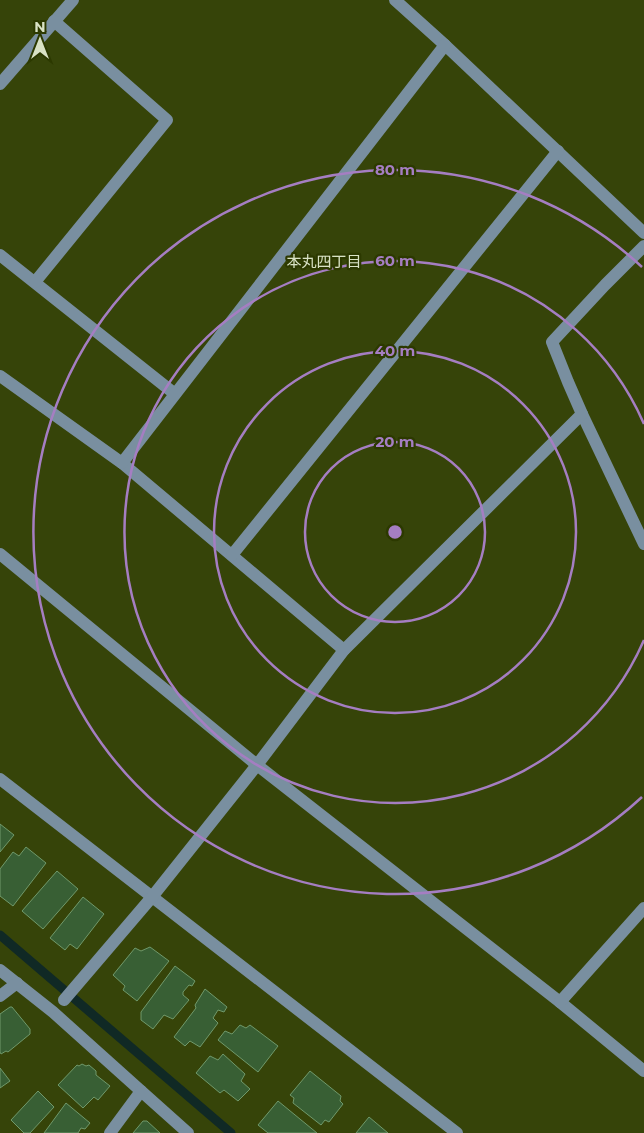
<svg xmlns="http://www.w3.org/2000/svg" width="644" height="1133" viewBox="0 0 644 1133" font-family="Montserrat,'Noto Sans JP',sans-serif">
<rect width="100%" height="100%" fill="#364409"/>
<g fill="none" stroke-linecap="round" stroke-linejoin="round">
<path stroke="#102925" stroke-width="9" d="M0 935 231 1133"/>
</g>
<g fill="#385f34" stroke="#70996b">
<path d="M0 824 14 835 0 852Z"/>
<path d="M26 847 46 863 13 906 0 896V869L13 852 19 856Z"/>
<path d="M57 871 78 889 43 929 22 911Z"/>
<path d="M83 897 104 914 77 949 70 944 65 950 50 938Z"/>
<path d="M150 947 169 961 137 1001 123 990 125 986 113 975 135 948 141 951Z"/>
<path d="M175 966 195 981 192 986 189 985 183 992V995L189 1000 173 1019 164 1015 153 1029 141 1020V1012Z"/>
<path d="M205 989 227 1007 224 1012 218 1010 213 1018 218 1023 200 1047 190 1041 185 1046 174 1037 196 1008 195 1005Z"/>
<path d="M10 1007H12L30 1029V1034L8 1052 6 1051 1 1054 0 1052V1014Z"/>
<path d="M240 1025 246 1028 250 1025 278 1046 258 1072 218 1040 225 1031 232 1034Z"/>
<path d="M223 1054 245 1074 241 1081 250 1089 238 1101 224 1090 220 1093 196 1073 210 1056 218 1060Z"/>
<path d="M82 1064 86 1066 89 1065 96 1071V1075L110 1086 98 1100 94 1097 83 1108 58 1085 77 1065 79 1066Z"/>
<path d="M0 1068 10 1081 0 1088Z"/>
<path d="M310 1071 341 1096 340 1101 343 1104 329 1122 325 1120 321 1125 293 1103 294 1098 290 1095Z"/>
<path d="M38 1091 54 1107 30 1133H24L11 1120Z"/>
<path d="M278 1101 317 1133H268L258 1125Z"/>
<path d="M66 1103 90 1123 85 1129 81 1128 78 1133H44Z"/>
<path d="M369 1117 388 1133H356Z"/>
<path d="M143 1121H147L160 1133H133Z"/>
</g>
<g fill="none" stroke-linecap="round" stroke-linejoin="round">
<g stroke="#798fa0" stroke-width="12">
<path d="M395 0 445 45 644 233"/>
<path d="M0 84 73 0"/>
<path d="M0 255 175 394"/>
<path d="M35 282 167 120 54 21"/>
<path d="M0 376 122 463 344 650"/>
<path d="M582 414 644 544"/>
<path d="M122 463 445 45"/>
<path d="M0 554 257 765 560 1002 644 1071"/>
<path d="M232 555 558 151"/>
<path d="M0 779 457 1133"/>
<path d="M0 970 53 1012 141 1091 110 1133"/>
<path d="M0 996 17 983"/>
<path d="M64 1000 152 897 257 765 344 650 582 414 568 382 552 342 605 285 644 246"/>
<path d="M560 1002 644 908"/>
<path d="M141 1091 188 1133"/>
</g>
</g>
<g fill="none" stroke="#a57ec2" stroke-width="2.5">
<circle cx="395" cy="532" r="90"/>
<circle cx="395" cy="532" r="181"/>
<path d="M644 640A271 271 0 1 1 644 424"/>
<path d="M642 797A362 362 0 1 1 642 267"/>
</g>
<g text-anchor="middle" stroke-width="4.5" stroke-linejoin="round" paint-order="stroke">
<g font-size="15" fill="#d9e2c5" stroke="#2c3900">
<text x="324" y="267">本丸四丁目</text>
</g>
</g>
<circle cx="395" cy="532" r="8" fill="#a57ec2" stroke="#2c3900" stroke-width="2.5"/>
<g font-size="15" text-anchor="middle" font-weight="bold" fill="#a57ec2" stroke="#2c3900" stroke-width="4.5" stroke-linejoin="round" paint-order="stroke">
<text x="395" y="175">80 m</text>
<text x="395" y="266">60 m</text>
<text x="395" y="356">40 m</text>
<text x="395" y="447">20 m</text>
</g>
<g transform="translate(40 40)" stroke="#2c3900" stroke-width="4" paint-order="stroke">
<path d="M0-4L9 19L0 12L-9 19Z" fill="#d9e2c5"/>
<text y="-8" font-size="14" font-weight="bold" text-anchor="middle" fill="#d9e2c5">N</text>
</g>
</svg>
